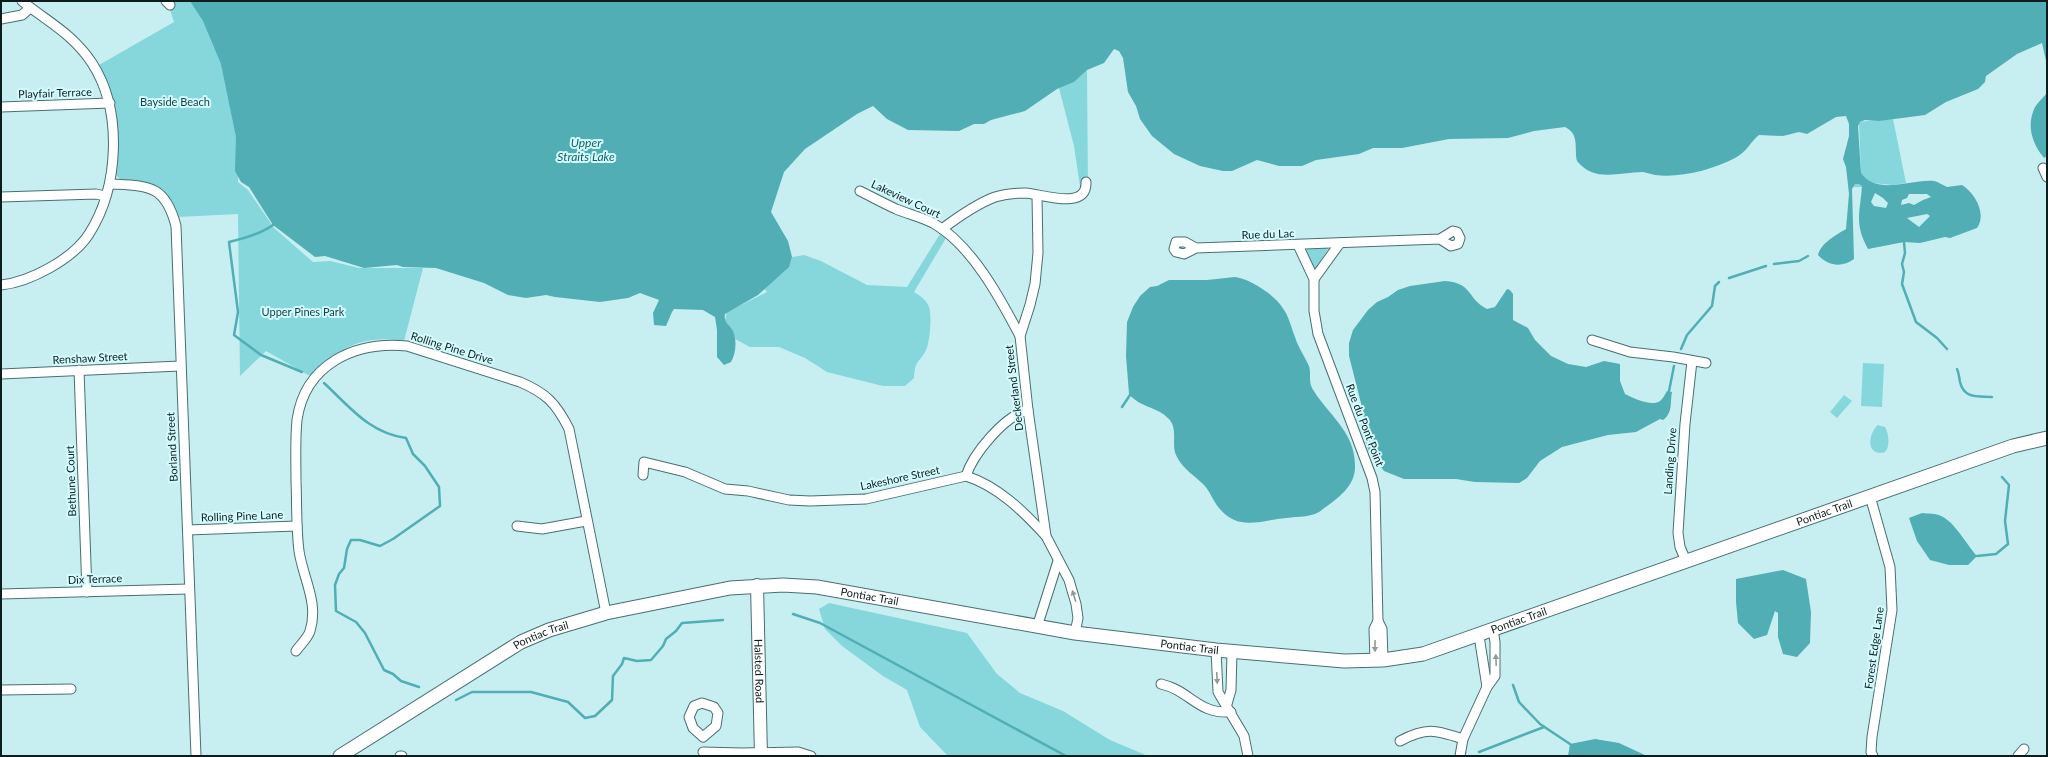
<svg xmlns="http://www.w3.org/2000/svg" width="2048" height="757" viewBox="0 0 2048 757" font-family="Lato,sans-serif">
<rect width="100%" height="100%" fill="#c7eff1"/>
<g fill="#85d7dc">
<path d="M167 1H191L208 29 236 87 238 182 248 190 274 228 313 262 330 261 359 268H423L404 341C364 334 337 348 310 376L266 351 240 376 238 214 178 217 170 200 122 181 116 175C115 159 118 144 117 128 116 106 108 85 99 65L174 22Z"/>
<path d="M1087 70 1088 194 1081 193 1074 146 1059 88 1074 82Z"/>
<path d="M1893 119 1906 183 1892 185 1873 183 1862 187H1853L1861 170 1859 123C1863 120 1885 120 1893 119Z"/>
<path d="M940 234 946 238 914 292C919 295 927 300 929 307 932 315 930 342 926 350 919 364 915 359 914 378L905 386H883L827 372 805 358 779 347H750L735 339 733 332 725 320 727 312 767 292 764 288C774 277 789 273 792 257L804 255 821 261 867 285 907 287Z"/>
<path d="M1309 247H1326L1328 249 1315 270H1313L1305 252Z"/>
<path d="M1863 363 1884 364 1882 407 1861 406Z"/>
<path d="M1844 395 1852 401 1837 418 1830 412Z"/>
<path d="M1878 425 1885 427C1889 433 1892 454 1880 453 1865 452 1870 431 1878 425Z"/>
<path d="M829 603 967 633 997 674 1020 693 1063 711 1110 740 1148 756H948L920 727 907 690 883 676 842 646 825 629 819 609Z"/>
</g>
<g fill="#50aeb4" fill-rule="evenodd">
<path d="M190 1H2047V65L2042 43 2017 54 1986 76 1985 82 1978 89 1946 102 1925 115 1879 121 1865 120 1860 122 1858 126 1861 173C1877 196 1910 179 1934 181 1939 182 1942 185 1947 187L1962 185C1975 193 1987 214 1977 228L1950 238 1945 237 1920 243 1904 242 1868 249C1854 223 1860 214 1862 186L1859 184H1855L1852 189 1854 259C1842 268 1828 266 1818 255 1821 243 1836 235 1846 229L1849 194 1846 167 1843 159 1849 136V124L1846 116 1836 117 1807 134 1799 132 1783 136 1759 135C1750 142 1747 152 1735 158 1712 170 1681 178 1655 175 1651 174 1647 173 1643 172 1618 172 1595 183 1577 161 1574 149 1580 134 1565 127L1534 131 1508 138 1449 139 1402 148H1373L1359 154 1316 160 1302 166H1279L1257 160 1232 171H1223L1200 166 1174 154 1152 136 1140 119 1136 106 1128 92 1123 58 1119 51 1114 49 1104 63 1087 70 1074 82 1057 89 1025 111 991 120 984 124H974L959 131 908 130 887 119 873 106 857 114 805 149 784 172 771 212 788 241 792 257 789 267 758 295 725 314C723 322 730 325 733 331 737 341 736 353 731 362L724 365 717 357V330L715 317 703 310 674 309 672 312 666 326 654 325 653 313 659 300 640 293 628 298 600 302 555 297 546 295 526 298 508 295 484 283 436 268 403 267 397 265 364 268 325 256 315 257 273 225 249 187 241 182 235 171 236 137 221 64 203 21ZM1875 193 1883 198 1888 203 1886 208 1874 206 1871 202ZM1909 194H1927L1931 197 1923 200 1914 205 1909 203 1901 205 1902 200 1907 198ZM1927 214 1930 216 1919 227 1907 218Z"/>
<path d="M2047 93V156L2044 158C2032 144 2026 125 2035 107 2038 102 2043 98 2047 93Z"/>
<path d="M1235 277C1248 278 1275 295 1282 307 1289 316 1291 327 1295 337 1298 347 1304 355 1308 364 1312 371 1308 380 1312 388 1327 414 1355 431 1355 465 1356 486 1338 498 1323 509 1313 518 1299 516 1286 518 1261 520 1239 532 1219 508 1213 501 1210 491 1204 485 1195 476 1183 469 1177 457 1170 446 1179 430 1169 419 1158 407 1139 407 1129 394L1126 356 1127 322 1133 307 1140 296 1150 287 1157 286 1169 280H1207Z"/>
<path d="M1445 281C1473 283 1467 299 1487 309L1495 307 1507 289 1510 290 1513 294V320L1528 328 1535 340 1551 356 1568 364 1586 367 1604 361 1620 364V381L1625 394C1633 398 1652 407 1660 401 1663 399 1665 394 1667 391L1672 392C1670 402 1673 413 1663 420L1660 419 1636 432 1608 435 1562 447 1540 461 1527 478 1519 483 1475 482 1456 479H1404L1384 471 1369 451 1360 428 1364 415 1349 356V343L1353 330 1368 310 1377 302 1388 297 1398 290 1410 286Z"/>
<path d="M1922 513C1928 514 1936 513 1941 516 1955 522 1966 544 1977 556L1968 565H1949L1930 560 1917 541 1909 518Z"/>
<path d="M1783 570 1806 579 1811 612 1810 643 1797 657 1783 654 1778 637V613L1775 611 1767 635 1754 639 1738 623 1736 602V579Z"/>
<path d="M1595 739 1619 743 1647 756H1568L1570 744Z"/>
</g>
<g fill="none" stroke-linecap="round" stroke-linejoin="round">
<g stroke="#50aeb4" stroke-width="2.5">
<path d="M273 225C262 233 242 239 229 242L238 312 234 335 261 355 302 372"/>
<path d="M1904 242 1905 253 1902 264 1904 272 1902 284 1916 322 1937 338 1947 349"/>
<path d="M1774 264 1799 261 1808 256"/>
<path d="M1729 278 1766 266"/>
<path d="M1681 349 1687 335 1712 306 1715 286 1719 282"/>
<path d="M1957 369C1959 373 1959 377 1960 382 1964 399 1978 396 1992 397"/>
<path d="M324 383C350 407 369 433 406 438L413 454 425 466 439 487 440 506 393 539 380 546 360 540H351L347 549 344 568 339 574 335 585 336 611 356 622 365 633 384 670 393 674 401 681 419 687"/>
<path d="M1669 391 1674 366"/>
<path d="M1122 407 1130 395"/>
<path d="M1977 556 1996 554 2008 544 2005 521 2009 485 2002 477"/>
<path d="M793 614 820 623 1066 756"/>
<path d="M1513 685 1519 702 1540 724 1570 744"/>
<path d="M456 700 472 692H531L568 702 585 718 595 716 612 700 613 676 622 664 624 658 637 661 651 660 663 646 666 639 676 631 682 623 723 620"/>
<path d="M1479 752 1544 727"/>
</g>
<defs>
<g id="minor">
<path d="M166 1 170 5"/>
<path d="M1 19 22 15 30 8"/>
<path d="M1 107 110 103"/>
<path d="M2043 168 2047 177"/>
<path d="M110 184C148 186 165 184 176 226L196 756"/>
<path d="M860 191C872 197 883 203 896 209 908 214 921 217 933 223 971 244 1000 298 1020 336"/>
<path d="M1037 196 1038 253 1035 284 1030 305 1020 336 1028 410 1046 536 1069 580 1076 604 1078 618 1075 633"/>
<path d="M1 197 96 194 105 196"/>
<path d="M942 229C958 217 976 204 995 197 1005 194 1016 193 1026 193 1042 194 1087 211 1086 182"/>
<path d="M1298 245 1314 279V311L1318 334 1372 478 1375 492 1378 621"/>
<path d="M1196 248 1185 242H1176L1174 249 1176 252 1184 254 1196 248 1440 239 1451 246 1458 244 1460 238 1457 232 1453 231 1440 239"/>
<path d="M1314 279 1340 243"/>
<path d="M1 285C30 282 73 259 89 234 119 187 123 111 92 63 73 34 48 22 22 1"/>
<path d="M1592 340 1630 352 1673 357 1706 363"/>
<path d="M79 370 87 592"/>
<path d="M1 374 180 366"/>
<path d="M643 475 644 462 685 472 725 489 748 491 789 500 810 501 866 499 966 476C998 486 1024 512 1046 536"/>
<path d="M966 476C973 454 1004 416 1028 410"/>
<path d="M1870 496 1890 567 1892 610 1872 737 1871 752 1873 756"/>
<path d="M517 526 542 529 586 521"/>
<path d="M188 530 297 526"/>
<path d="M1686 561 1680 547 1678 533 1685 424 1692 361"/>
<path d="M1 594 189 589"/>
<path d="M1037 627 1058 561"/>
<path d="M1479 636 1487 687"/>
<path d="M1216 650 1218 692 1244 736 1248 756"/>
<path d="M296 651C300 645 308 638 310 631 319 603 303 578 299 551 296 528 297 504 296 481 296 461 295 440 297 420 305 364 355 341 407 346L520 382C546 393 556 403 569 429L606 613"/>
<path d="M1375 661 1374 629 1378 621 1382 629 1383 660"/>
<path d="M1161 684C1191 691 1197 714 1231 712"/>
<path d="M1 690 71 689"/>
<path d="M702 703 714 707 718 713 716 726 703 737 693 728 689 717 694 706Z"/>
<path d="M1227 704 1231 690 1232 652"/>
<path d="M1400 741C1427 727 1435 730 1463 739"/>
<path d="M703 752 742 753 798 752 811 756"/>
<path d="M400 756H402"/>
<path d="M1460 756 1463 739 1487 687 1495 676V642L1493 630"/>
<path d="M2018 756 2024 749"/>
</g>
<g id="tertiary">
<path id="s1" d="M757 585 761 756"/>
</g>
<g id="secondary">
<path id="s2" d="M340 756 521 642 549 630 606 613 730 588 783 585 817 587 1075 633 1216 650 1344 661 1383 660 1423 654 2013 446 2047 438"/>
</g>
</defs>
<use href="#minor" stroke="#4a6e70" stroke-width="11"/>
<use href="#tertiary" stroke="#4a6e70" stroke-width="14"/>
<use href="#secondary" stroke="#4a6e70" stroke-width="15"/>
<use href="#minor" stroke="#fff" stroke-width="9"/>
<use href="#tertiary" stroke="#fff" stroke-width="12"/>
<use href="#secondary" stroke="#fff" stroke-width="13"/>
</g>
<defs><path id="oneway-solid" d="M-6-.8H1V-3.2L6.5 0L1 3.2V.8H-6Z"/></defs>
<g fill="#929999">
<use href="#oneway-solid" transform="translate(1074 596) rotate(-107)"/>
<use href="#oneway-solid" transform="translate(1375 646) rotate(90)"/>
<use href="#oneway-solid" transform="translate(1496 660) rotate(-92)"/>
<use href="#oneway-solid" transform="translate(1217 678) rotate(87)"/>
</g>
<g text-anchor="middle" stroke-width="4" stroke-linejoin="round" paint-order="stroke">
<g font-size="11" fill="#0d1c1d" stroke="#d4fcff">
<text transform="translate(55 93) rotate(-2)" y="4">Playfair Terrace</text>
<text transform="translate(906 199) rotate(25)" y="4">Lakeview Court</text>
<text transform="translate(1268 234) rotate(-2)" y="4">Rue du Lac</text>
<text transform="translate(452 348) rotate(17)" y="4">Rolling Pine Drive</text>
<text transform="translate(90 358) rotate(-3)" y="4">Renshaw Street</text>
<text transform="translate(1014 388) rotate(-97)" y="4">Deckerland Street</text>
<text transform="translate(1365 425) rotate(69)" y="4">Rue du Pont Point</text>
<text transform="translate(172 447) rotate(-93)" y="4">Borland Street</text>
<text transform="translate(1670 461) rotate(-86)" y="4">Landing Drive</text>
<text transform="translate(900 478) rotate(-12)" y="4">Lakeshore Street</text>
<text transform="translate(71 481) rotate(-92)" y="4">Bethune Court</text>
<text dy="4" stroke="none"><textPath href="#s2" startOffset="1555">Pontiac Trail</textPath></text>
<text transform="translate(242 516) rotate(-2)" y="4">Rolling Pine Lane</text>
<text transform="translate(95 579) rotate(-2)" y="4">Dix Terrace</text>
<text dy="4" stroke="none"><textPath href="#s2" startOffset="571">Pontiac Trail</textPath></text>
<text dy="4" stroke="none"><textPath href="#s2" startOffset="1231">Pontiac Trail</textPath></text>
<text dy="4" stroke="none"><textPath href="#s2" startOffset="235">Pontiac Trail</textPath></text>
<text dy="4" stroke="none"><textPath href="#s2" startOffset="895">Pontiac Trail</textPath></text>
<text transform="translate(1874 648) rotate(-82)" y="4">Forest Edge Lane</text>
<text dy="4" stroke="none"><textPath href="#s1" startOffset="86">Halsted Road</textPath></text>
</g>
<g font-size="11" fill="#174346" stroke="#d4fcff">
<text x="175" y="106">Bayside Beach</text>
<text x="303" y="316">Upper Pines Park</text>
</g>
<g font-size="12" font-style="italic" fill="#106165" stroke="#d4fcff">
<text x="586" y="147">Upper<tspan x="586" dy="14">Straits Lake</tspan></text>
</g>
</g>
<rect width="2048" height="757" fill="none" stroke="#0d1c1d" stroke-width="4"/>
</svg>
